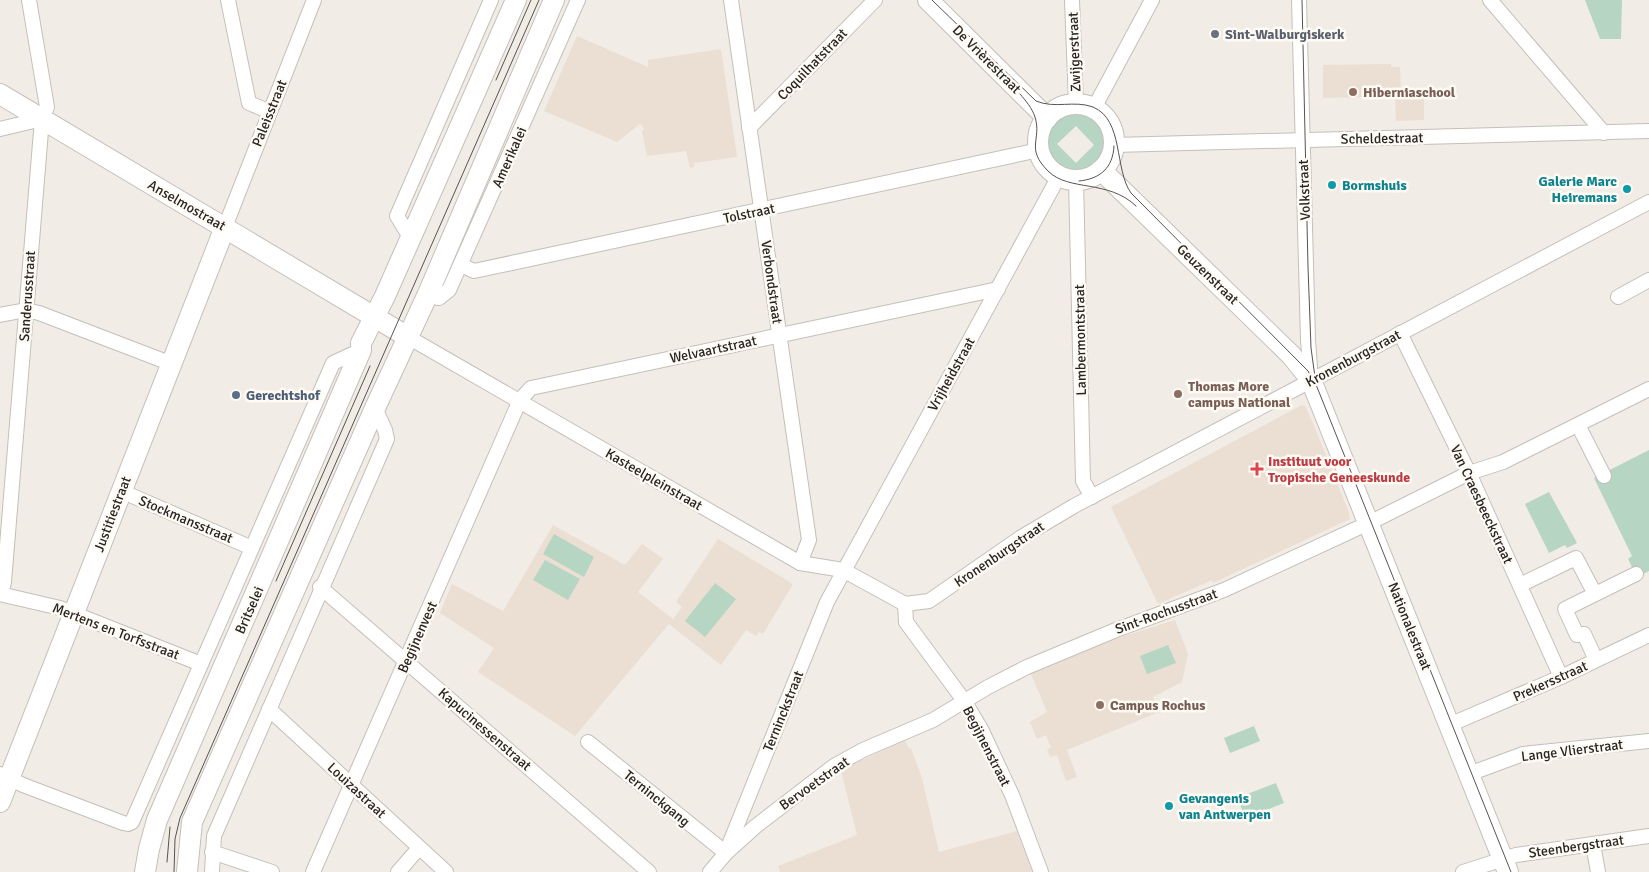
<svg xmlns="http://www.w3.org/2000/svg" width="1649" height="872" viewBox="0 0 1649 872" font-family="Signika,sans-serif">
<rect width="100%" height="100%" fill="#f2ece6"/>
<g fill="#ebdfd3">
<path d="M577 36 648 67V60L721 49 737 157 694 163V167L690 168 686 151 647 156 642 132 644 128 640 124 617 142 544 111Z"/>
<path d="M1391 64V67H1400L1401 90 1424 89V120L1396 121 1395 92H1378L1377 97 1323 98V65Z"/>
<path d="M1302 405 1305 406 1313 423 1348 510 1350 519 1213 583 1212 580 1158 604 1111 507Z"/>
<path d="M553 525 625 565 642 544 663 559 638 592 673 619 682 607 676 602 718 539 793 584 763 634 759 632 756 636 746 630 721 665 669 624 575 736 478 672 494 648 440 613 452 584 503 611Z"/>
<path d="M1175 620 1188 654 1182 682 1153 697 1159 712 1067 750 1077 777 1066 781 1057 755 1050 757 1047 749 1051 748 1046 735 1037 739 1030 722 1047 712 1031 674 1112 640Z"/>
<path d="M905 740 909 749 911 748 922 778 939 852 1017 831 1032 872H780L778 866 857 835 841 770Z"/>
</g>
<g fill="#b6d5c2" fill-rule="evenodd">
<path d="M1585 0H1622L1621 39H1600Z"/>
<path d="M1070 108C1094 108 1116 125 1109 151 1107 160 1102 168 1094 172 1051 201 1011 125 1070 108ZM1076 126 1094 145 1076 163 1057 144Z"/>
<path d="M1649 450V571L1637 577 1628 559 1632 556 1594 478Z"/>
<path d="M1549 492 1577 543 1567 548 1565 545 1549 553 1525 504Z"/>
<path d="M554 534 594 557 584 577 543 554Z"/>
<path d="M545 560 580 579 568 600 533 580Z"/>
<path d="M715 583 736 599 705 637 685 621Z"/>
<path d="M1168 645 1176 663 1147 674 1140 656Z"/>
<path d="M1254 726 1260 741 1230 753 1224 738Z"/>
<path d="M1276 783 1284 803 1246 818 1237 798Z"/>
</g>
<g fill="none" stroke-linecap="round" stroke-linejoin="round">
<defs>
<g id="street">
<path d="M228 0 249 103 270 112"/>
<path d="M731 0 809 540 800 563"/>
<path d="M1072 0 1076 104"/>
<path d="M1299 0 1308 340 1311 380"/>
<path d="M1490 0 1604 133"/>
<path d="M1094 108 1152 0"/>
<path d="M749 128 875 0"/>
<path d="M0 129 42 119"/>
<path d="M1114 145 1649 131"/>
<path d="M1076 180 1083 481 1092 497"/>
<path d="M225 227 314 0"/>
<path d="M410 237 397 216 491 0"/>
<path d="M461 265 474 271 1039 150"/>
<path d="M427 296 439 298 449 290 578 0"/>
<path d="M1618 297 1649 280"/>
<path d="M0 315 26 310 39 313 172 364"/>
<path d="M1400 333 1469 473 1561 677"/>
<path d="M408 337 800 563 843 570 905 604"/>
<path d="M1578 425 1604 476"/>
<path d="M121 491 252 548"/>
<path d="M1520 585 1576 558 1595 594"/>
<path d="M320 587 649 872"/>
<path d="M0 594 60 608 201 664"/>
<path d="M1 594 4 582 42 119 47 107 29 0"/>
<path d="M905 604 929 601 1020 538 1074 506 1649 202"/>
<path d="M905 604 906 622 965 702 981 729 1012 795 1041 872"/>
<path d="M1596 660 1584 634 1577 635 1565 609 1636 574"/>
<path d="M269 709 446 872"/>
<path d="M1449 725 1561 677 1649 635"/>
<path d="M588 742 726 853"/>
<path d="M0 774 23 785 123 823 128 824 132 822 333 363 361 350"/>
<path d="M1469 774 1523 754 1649 741"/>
<path d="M1593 844 1598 872"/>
<path d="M727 850 827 602 1059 176"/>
<path d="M212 852 272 872"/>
<path d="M212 872 214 836 387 439 385 430 375 408"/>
<path d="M313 872 520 400 531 388 998 289"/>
<path d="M398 872 419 848"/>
<path d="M710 872 726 853 756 826 834 766 863 750 933 720 988 687 1027 667 1116 630 1224 590 1371 522 1469 473 1503 462 1649 389"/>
<path d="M1463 872 1516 855 1649 836"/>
</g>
<g id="secondary">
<path d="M928 0 1047 118"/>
<path d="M0 94 408 337"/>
<circle cx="1076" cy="142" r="38"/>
<path d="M1101 170 1291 355 1311 380 1508 872"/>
<path d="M0 802 225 227"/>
<path d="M145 872 149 849 157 820 361 350V343L385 296 516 0"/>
<path d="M187 872 192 822 375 408 427 296 554 0"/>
</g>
</defs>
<use href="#street" stroke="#c5bfb9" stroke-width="16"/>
<use href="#secondary" stroke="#c5bfb9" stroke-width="22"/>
<use href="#street" stroke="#fff" stroke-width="14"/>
<use href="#secondary" stroke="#fff" stroke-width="20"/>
<g stroke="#575350" stroke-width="1">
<path d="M932 0 1036 101C1055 109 1074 100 1093 107 1124 120 1114 169 1131 193L1308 371 1317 387 1511 872"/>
<path d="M1302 0 1308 267 1311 348 1315 377"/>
<path d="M496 80 531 0"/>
<path d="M1020 94C1026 101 1032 108 1035 117 1042 140 1025 148 1048 171 1069 192 1108 179 1136 206"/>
<path d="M1079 181C1100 179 1113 168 1114 146"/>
<path d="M276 581 370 366"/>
<path d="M167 862 170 827"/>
<path d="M174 872 175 839 180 818 539 0"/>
</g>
</g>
<circle fill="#6b7280" stroke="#fefaf4" stroke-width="2" cx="1215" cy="34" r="5"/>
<g fill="#8d6e63" stroke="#fefaf4" stroke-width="2">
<circle cx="1353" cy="92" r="5"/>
<circle cx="1178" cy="394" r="5"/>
<circle cx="1100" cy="705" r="5"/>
</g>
<g fill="#0f9aa8" stroke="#fefaf4" stroke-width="2">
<circle cx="1332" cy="185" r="5"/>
<circle cx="1627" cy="189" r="5"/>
<circle cx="1169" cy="806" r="5"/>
</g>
<circle fill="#5c6f8a" stroke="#fefaf4" stroke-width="2" cx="236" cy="395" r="5"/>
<path fill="#e0444e" stroke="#fefaf4" stroke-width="2" d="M1254.5 461.5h5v5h5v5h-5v5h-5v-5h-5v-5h5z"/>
<g text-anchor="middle" stroke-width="5" stroke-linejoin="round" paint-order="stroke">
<g font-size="14" font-weight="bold" fill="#5b616d" stroke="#fefaf4" text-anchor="start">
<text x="1225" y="39">Sint-Walburgiskerk</text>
</g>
<g font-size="14" fill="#272422" stroke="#fefaf4">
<text transform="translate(1074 52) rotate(-92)" y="5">Zwijgerstraat</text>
<text transform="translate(987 59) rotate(45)" y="5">De Vrièrestraat</text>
<text transform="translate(812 64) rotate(-46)" y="5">Coquilhatstraat</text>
<text transform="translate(269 113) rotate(-68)" y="5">Paleisstraat</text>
<text transform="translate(1382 138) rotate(-1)" y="5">Scheldestraat</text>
<text transform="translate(509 157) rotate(-66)" y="5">Amerikalei</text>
<text transform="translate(1304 190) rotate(-92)" y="5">Volkstraat</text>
<text transform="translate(187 205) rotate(30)" y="5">Anselmostraat</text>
<text transform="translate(749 213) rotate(-12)" y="5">Tolstraat</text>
<text transform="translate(1208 274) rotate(44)" y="5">Geuzenstraat</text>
<text transform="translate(772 282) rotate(82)" y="5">Verbondstraat</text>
<text transform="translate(27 296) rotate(-86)" y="5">Sanderusstraat</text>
<text transform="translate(1080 340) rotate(-91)" y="5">Lambermontstraat</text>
<text transform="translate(713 349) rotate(-12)" y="5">Welvaartstraat</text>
<text transform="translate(1353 358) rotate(-28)" y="5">Kronenburgstraat</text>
<text transform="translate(951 374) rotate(-61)" y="5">Vrijheidstraat</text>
<text transform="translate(654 479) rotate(30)" y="5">Kasteelpleinstraat</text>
<text transform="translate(1482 504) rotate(65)" y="5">Van Craesbeeckstraat</text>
<text transform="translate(112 514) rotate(-69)" y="5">Justitiestraat</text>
<text transform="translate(186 519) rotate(23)" y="5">Stockmansstraat</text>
<text transform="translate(999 554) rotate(-34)" y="5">Kronenburgstraat</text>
<text transform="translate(249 610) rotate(-66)" y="5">Britselei</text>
<text transform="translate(1166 611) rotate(-20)" y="5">Sint-Rochusstraat</text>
<text transform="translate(1410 626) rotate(68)" y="5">Nationalestraat</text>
<text transform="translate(116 631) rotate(21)" y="5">Mertens en Torfsstraat</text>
<text transform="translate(417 637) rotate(-66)" y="5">Begijnenvest</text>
<text transform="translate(1550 681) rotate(-24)" y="5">Prekersstraat</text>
<text transform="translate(783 711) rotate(-68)" y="5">Terninckstraat</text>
<text transform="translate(485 729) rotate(41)" y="5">Kapucinessenstraat</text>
<text transform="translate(987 746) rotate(63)" y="5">Begijnenstraat</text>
<text transform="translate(1572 750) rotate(-7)" y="5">Lange Vlierstraat</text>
<text transform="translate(814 783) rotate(-35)" y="5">Bervoetstraat</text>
<text transform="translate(357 790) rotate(43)" y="5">Louizastraat</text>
<text transform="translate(657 798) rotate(39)" y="5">Terninckgang</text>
<text transform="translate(1576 846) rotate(-8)" y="5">Steenbergstraat</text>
</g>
<g font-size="14" font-weight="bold" fill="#785e54" stroke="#fefaf4" text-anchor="start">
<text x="1363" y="97">Hiberniaschool</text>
<text x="1188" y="391">Thomas More<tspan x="1188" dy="16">campus National</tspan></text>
<text x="1110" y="710">Campus Rochus</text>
</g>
<g font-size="14" font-weight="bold" fill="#0d838f" stroke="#fefaf4" text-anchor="start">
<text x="1617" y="186" text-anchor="end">Galerie Marc<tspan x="1617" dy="16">Heiremans</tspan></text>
<text x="1342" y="190">Bormshuis</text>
<text x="1179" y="803">Gevangenis<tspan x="1179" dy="16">van Antwerpen</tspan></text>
</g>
<g font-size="14" font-weight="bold" fill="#4e5e75" stroke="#fefaf4" text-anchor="start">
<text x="246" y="400">Gerechtshof</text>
</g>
<g font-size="14" font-weight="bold" fill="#be3a42" stroke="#fefaf4" text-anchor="start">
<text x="1268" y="466">Instituut voor<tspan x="1268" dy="16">Tropische Geneeskunde</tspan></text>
</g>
</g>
</svg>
